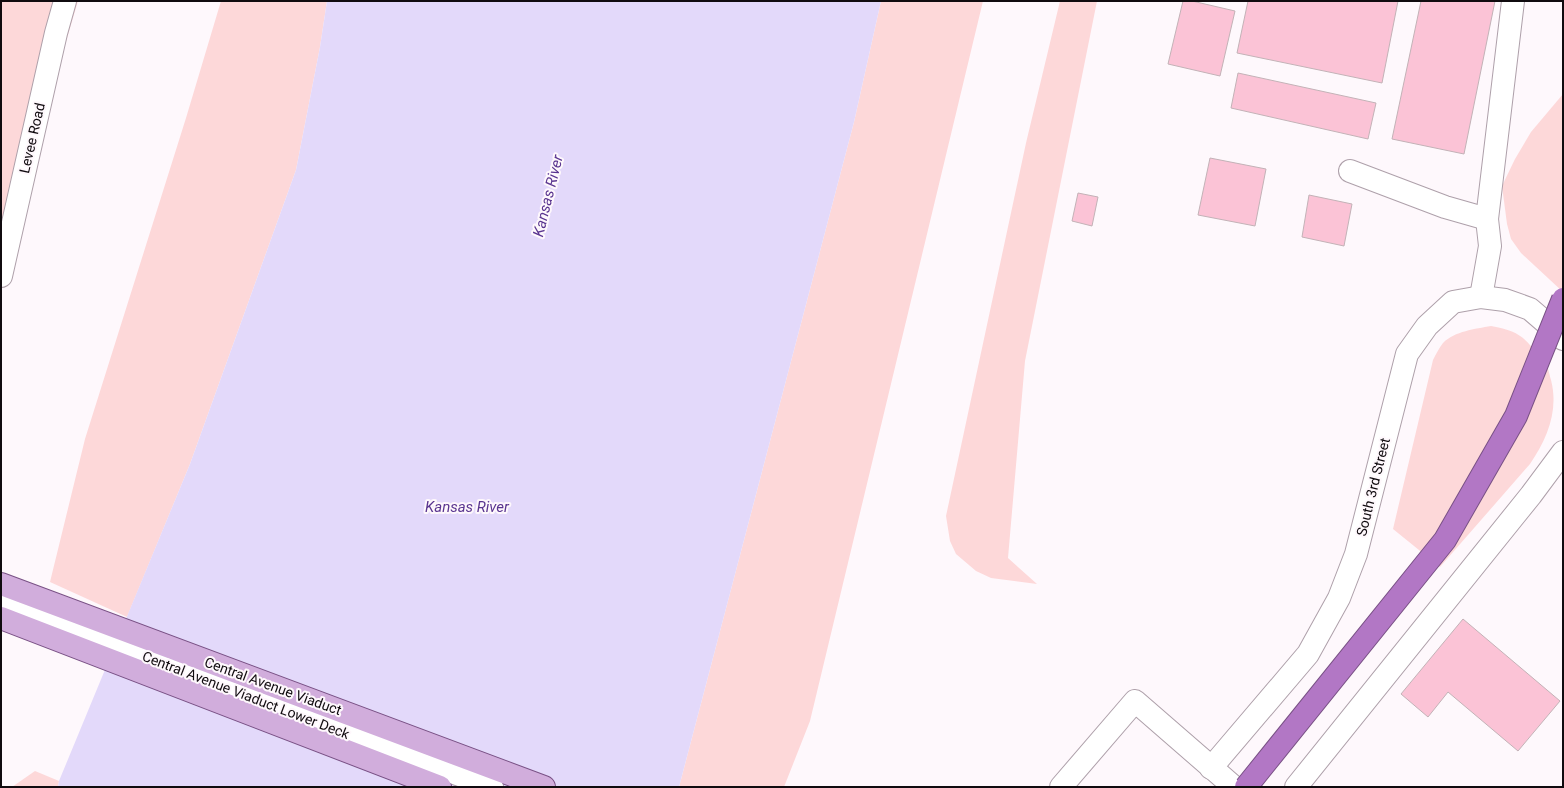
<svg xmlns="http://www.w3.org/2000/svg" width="1564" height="788" viewBox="0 0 1564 788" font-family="Roboto,sans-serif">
<rect width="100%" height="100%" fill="#fef8fc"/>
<g fill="#fdd8d9">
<path d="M2 1H78L1 261V6Z"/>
<path d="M221 1H327L320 47 296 170 190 464 127 617 50 582 85 439 186 118Z"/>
<path d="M881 1H983L810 721 784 787H679L854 122Z"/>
<path d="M1060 1H1097L1025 361 1008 558 1037 584 991 578 976 571 956 554 950 541 946 516 1026 143Z"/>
<path d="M1563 94V292L1521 253 1511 239 1507 224 1502 186 1515 159 1531 132Z"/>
<path d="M1491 326C1517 331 1523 335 1539 356 1541 360 1546 364 1548 369 1549 372 1550 377 1551 380 1559 411 1547 439 1530 464L1440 567 1393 529 1433 360C1436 354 1439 348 1443 343 1455 331 1475 329 1491 326Z"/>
<path d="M35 771 59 781 58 787H12Z"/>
</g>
<path fill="#e3d9fa" d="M327 1H881L854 122 679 787H58L59 781 190 464 296 170 320 47Z"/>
<g fill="#fbc3d6" stroke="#c3b2b7">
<path d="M1183 1H1192L1235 11 1220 76 1168 64Z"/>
<path d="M1248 1H1398L1382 83 1237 53Z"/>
<path d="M1421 1H1495L1464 154 1392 139Z"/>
<path d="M1238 73 1376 103 1368 139 1231 108Z"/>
<path d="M1210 158 1266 169 1255 226 1198 215Z"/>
<path d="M1078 193 1098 197 1092 226 1072 221Z"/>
<path d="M1309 195 1352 204 1344 246 1302 237Z"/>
<path d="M1463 619 1560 701 1518 751 1448 692 1428 717 1401 694Z"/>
</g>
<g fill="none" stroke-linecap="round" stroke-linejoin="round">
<defs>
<g id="minor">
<path d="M1350 171 1445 207 1487 219"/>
<path d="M1 276 56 33 65 1"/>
<path d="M1481 297 1490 246 1487 219 1513 1"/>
<path d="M1 604 492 787"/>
<path d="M1211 768 1308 654 1339 598 1356 554 1407 354 1427 326 1453 302 1481 297 1505 300 1530 309 1559 334 1563 339"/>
<path d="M1061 787 1135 701 1234 787"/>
<path d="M1296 787 1531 495 1563 452"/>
</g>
<g id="major">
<path d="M1 584 544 787"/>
<path d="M1 618 440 787"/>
</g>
</defs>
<use href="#minor" stroke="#aea0aa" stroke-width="24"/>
<use href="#major" stroke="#795185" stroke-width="24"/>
<use href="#minor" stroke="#fff" stroke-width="22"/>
<use href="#major" stroke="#d1addc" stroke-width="22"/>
<defs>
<path id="highway-bridge" d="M1246 787 1445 540 1516 416 1563 299"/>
</defs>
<use href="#highway-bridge" stroke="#795185" stroke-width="24" stroke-linecap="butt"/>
<use href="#highway-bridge" stroke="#b277c5" stroke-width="22"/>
</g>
<g text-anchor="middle" stroke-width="4" stroke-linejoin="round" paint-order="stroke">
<g font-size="14" fill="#100b0f" stroke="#fef8fc">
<text transform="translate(32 138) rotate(-77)" y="5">Levee Road</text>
<text transform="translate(1373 487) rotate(-76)" y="5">South 3rd Street</text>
<text transform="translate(273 686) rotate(20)" y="5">Central Avenue Viaduct</text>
<text transform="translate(246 695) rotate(21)" y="5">Central Avenue Viaduct Lower Deck</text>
</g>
<g font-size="15" font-style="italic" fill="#5a3590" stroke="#fef8fc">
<text transform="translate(548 196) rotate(-76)" y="5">Kansas River</text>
<text x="467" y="512">Kansas River</text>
</g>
</g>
<rect width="1564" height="788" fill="none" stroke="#100b0f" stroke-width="4"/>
</svg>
